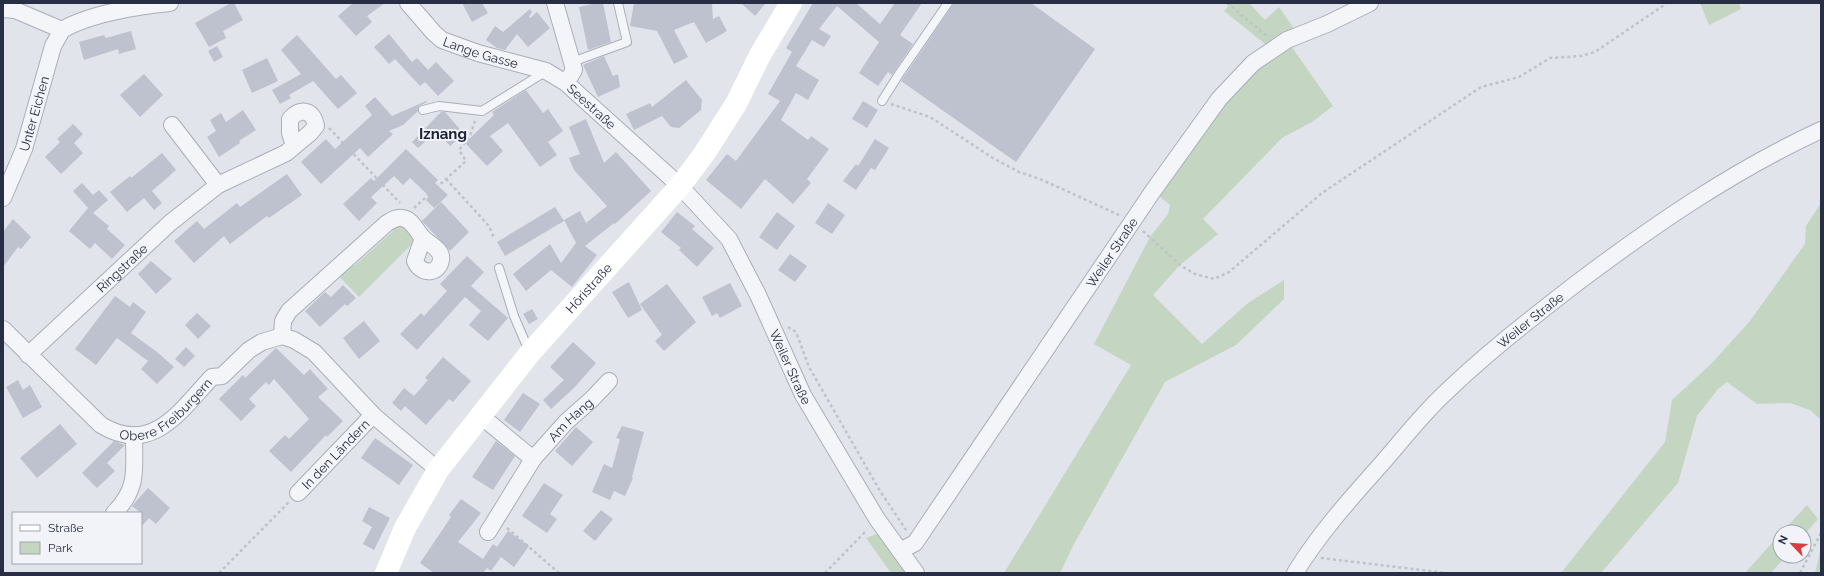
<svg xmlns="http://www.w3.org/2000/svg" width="1824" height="576" viewBox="0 0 1824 576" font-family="Raleway,sans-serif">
<rect width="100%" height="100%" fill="#e1e4eb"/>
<g fill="#c4d6c1">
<path d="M1231 3H1249L1265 20 1279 7 1293 27 1287 40 1333 106 1312 122 1282 138 1203 219 1218 234 1180 265 1153 295 1202 344 1248 303 1284 280V299L1236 345 1165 382 1074 544 1060 573H1004L1131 365 1094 344 1150 237 1168 214 1170 205 1147 186 1216 93 1265 44 1224 11Z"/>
<path d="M1700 3H1739L1741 9 1709 25Z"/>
<path d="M1821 203V420L1810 410 1790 403 1757 404 1727 382 1718 389 1697 416 1678 483 1601 573H1561L1665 442 1672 400 1711 364 1750 321 1805 244 1806 226Z"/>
<path d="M400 224C407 228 415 233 414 242L359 297 337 274 350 262 354 266 393 231 389 226Z"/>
<path d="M1807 505 1818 519 1804 535V532H1782Z"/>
<path d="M879 533 906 573H891L866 538Z"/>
<path d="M1780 534V556H1786L1771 573H1745Z"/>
<path d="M1821 548V573H1815Z"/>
</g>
<g fill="#bec2ce">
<path d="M231 3H234L243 20 223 31 226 38 209 47 195 23Z"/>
<path d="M353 3H385L367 16 372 22 356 36 338 16Z"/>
<path d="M462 3H482L488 13 472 22Z"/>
<path d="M596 3H603L611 42 588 50 579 7Z"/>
<path d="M634 3H712L713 19 719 16 727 31 706 43 694 22 674 30 688 57 674 64 657 31 630 26Z"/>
<path d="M741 3H766L755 16Z"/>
<path d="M813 3H856L880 24 895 3H922L900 35 913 44 892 75 888 72 878 86 859 73 879 42 837 6 819 29 831 36 824 47 812 40 796 66 819 80 808 100 796 93 781 120 808 140 811 136 829 149 807 179 811 183 793 204 765 179 741 209 706 180 727 154 736 161 780 101 768 94 792 52 786 48Z"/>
<path d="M954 3H1031L1095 49 1016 162 901 81Z"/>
<path d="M530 9 532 12 529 17 530 18 537 12 550 28 528 47 517 34 505 50 497 48 486 40 495 26 503 32Z"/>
<path d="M131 31 136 49 119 54 118 49 84 60 79 42 104 35 106 38Z"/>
<path d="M389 34 412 62 417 58 428 70 436 62 454 81 438 96 425 82 420 86 395 59 389 64 374 47Z"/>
<path d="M297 35 336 79 341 75 357 93 338 109 313 81 289 95 291 98 280 104 272 90 301 74 281 50Z"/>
<path d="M217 46 223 57 214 62 208 51Z"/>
<path d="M604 56 613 76 618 74 620 87 598 97 583 65Z"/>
<path d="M267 58 278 81 252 93 242 70Z"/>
<path d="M144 74 163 95 140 117 120 95Z"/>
<path d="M686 80 702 100 701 110 679 128 671 127 662 116 634 130 626 114 650 103 652 107Z"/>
<path d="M526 90 543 113 548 109 563 131 548 142 557 155 540 167 508 123 490 136 503 151 487 166 465 143 494 115 492 112Z"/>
<path d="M375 97 392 116 426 101 427 102 419 106 418 111 403 125 389 131 393 134 368 157 360 148 321 184 301 162 326 139 335 149 372 115 365 106Z"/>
<path d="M863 101 878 110 867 128 852 119Z"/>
<path d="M243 110 256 130 239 141 240 143 219 157 207 137 216 131 210 120 221 113 226 122Z"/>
<path d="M441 112H445L464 134 450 146 437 131 418 148 412 142Z"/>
<path d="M586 119 604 163 616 152 651 191 615 224 614 223 585 246 597 255 572 287 551 270 526 291 513 274 550 244 561 263 576 243 564 220 580 211 586 223 607 206 574 170 569 158 580 154 569 127Z"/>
<path d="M73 124 83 134 74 143 83 153 61 174 45 157 60 142 57 139Z"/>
<path d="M875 139 889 148 875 170 871 168 856 190 843 181 856 164 858 166Z"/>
<path d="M406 149 438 180 435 183 448 195 434 208 426 200 429 196 410 178 403 185 394 176 371 197 377 203 359 221 343 204 371 178 374 181Z"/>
<path d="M162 153 176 170 152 191 162 203 154 210 144 198 127 212 110 192 130 176 131 178Z"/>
<path d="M287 174 302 195 269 218 267 216 230 244 224 236 194 263 174 241 197 221 204 229 237 203 240 207Z"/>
<path d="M82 183 93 195 99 190 108 200 93 213 109 226 107 229 125 245 112 259 95 243 90 249 69 231 88 208 89 209 73 191Z"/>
<path d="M441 202 469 232 450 251 422 221Z"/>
<path d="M828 203 845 215 832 234 815 223Z"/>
<path d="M555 207 564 221 505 256 497 242Z"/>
<path d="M677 212 695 226 692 229 714 248 697 267 679 250 681 248 661 232Z"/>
<path d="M777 212 795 226 777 250 759 237Z"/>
<path d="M13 219 31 237 21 249 18 247 3 267V232Z"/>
<path d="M790 254 807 266 795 282 778 270Z"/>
<path d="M467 256 484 272 471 286 508 318 488 341 469 325 481 311 465 297 417 350 400 334 421 313 424 316 447 291 440 284Z"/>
<path d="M151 261 172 279 156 294 138 274Z"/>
<path d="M629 282 642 310 628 318 612 292Z"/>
<path d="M730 283 742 306 720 318 717 313 712 316 702 297Z"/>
<path d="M667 284 696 322 664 351 655 341 662 335 640 304Z"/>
<path d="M343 285 356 298 347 306 345 304 320 327 305 311 325 292 331 297Z"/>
<path d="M115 296 130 307 133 302 146 312 131 333 157 352 174 367 157 384 141 369 148 361 117 338 96 365 75 349Z"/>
<path d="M532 309 538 319 529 324 523 314Z"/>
<path d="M197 313 211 326 198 339 185 325Z"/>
<path d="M364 321 380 341 359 359 343 338Z"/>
<path d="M573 342 596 363 574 388 551 409 543 400 564 380 550 367Z"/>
<path d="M186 347 195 356 184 367 175 359Z"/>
<path d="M276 348 304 375 310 369 328 389 318 397 343 421 327 437 326 435 291 472 269 451 285 435 289 439 309 419 274 379 269 385 266 382 249 399 256 406 241 421 219 399 243 375 245 378Z"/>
<path d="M443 357 471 381 453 402 449 399 426 425 405 406 401 411 392 403 404 388 414 396 428 380 425 378Z"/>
<path d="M18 380 23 390 30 385 42 407 23 418 6 387Z"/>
<path d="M523 393 540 404 520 432 504 420Z"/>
<path d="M60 424 77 444 37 478 20 458Z"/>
<path d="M622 426 644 432 632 477 633 478 625 496 614 491 610 500 592 492 604 464 612 468 620 439 616 438Z"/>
<path d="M576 427 593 442 572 466 555 451Z"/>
<path d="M375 438 413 465 399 485 361 458Z"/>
<path d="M114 441 125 445 107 463 115 471 97 488 82 473Z"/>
<path d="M496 441 515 456 493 490 472 477Z"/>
<path d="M544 483 563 495 550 514 557 519 547 533 522 516Z"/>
<path d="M148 488 170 508 156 524 149 518 141 527V513L132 506Z"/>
<path d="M461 499 481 513 458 542 483 559 493 544 497 547 508 531 529 546 514 567 501 557 491 571 487 568 483 573H434L420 563 451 517 449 515Z"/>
<path d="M369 507 390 518 374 550 363 544 372 527 362 521Z"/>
<path d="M601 510 613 519 595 541 583 531Z"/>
</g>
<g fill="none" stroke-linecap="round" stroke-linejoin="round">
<defs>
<g id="lane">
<path d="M572 62 627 42 618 3"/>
<path d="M882 101 899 74 948 3"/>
<path d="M423 110 439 106 482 111 545 72"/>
<path d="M499 268 514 316 529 351"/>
</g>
<g id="street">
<path id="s1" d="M408 3 434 33 442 40 478 53 546 71 566 83 680 186 729 239 758 295 803 395 877 519 916 573"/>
<path d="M555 3 572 62 574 70 566 83"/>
<path d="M3 9 15 10 62 30"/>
<path d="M62 30C89 14 138 6 170 3"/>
<path d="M172 125 218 185"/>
<path id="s2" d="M3 198 24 149 53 46 62 30"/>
<path id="s3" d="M3 329 101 425C152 456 180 411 212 377L222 376 249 350 262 342 282 336 294 340 314 352 373 415 438 470"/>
<path d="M282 336 283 321 289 311 387 223C392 220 397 217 402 218 412 219 416 230 422 237 428 244 443 249 441 260 438 276 420 274 415 261L423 238"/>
<path id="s4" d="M28 355 170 223 218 185 286 153 310 133 316 126C313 110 301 107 290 119V133L294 146"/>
<path id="s5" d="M481 416 533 459 566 422 592 399 609 381"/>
<path id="s6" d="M298 493 373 415"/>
<path d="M114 513C139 488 134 469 134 436"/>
<path d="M488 532 533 459"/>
<path id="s7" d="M900 551 915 543 1153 191 1219 99 1253 63 1287 40 1327 24 1370 3"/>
<path id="s8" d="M1295 573C1320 532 1352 497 1384 461 1403 439 1421 416 1442 396 1483 356 1528 321 1573 286 1651 227 1732 171 1821 130"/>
</g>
</defs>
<use href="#lane" stroke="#aaaeb9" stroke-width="10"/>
<use href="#street" stroke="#aaaeb9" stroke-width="18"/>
<g stroke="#bfc2ca" stroke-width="2.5" stroke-dasharray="3 3" stroke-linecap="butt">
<path d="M1227 3 1267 36"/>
<path d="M891 104 930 117 993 158 1019 172 1040 179 1119 215"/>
<path d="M329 128 400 203"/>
<path d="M446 179 489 226 494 238"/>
<path d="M414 208 466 161 459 150 470 136 475 121"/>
<path d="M1143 231 1180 265 1195 274 1214 279 1229 272 1322 193 1481 87 1519 77 1550 58 1581 56 1595 52 1667 3"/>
<path d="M788 327 796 332 809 367 880 491 906 530"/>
<path d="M507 528 559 573"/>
<path d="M1321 558 1447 573"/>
<path d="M219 573 289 502"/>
<path d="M825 573 867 530"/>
<path d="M1800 573 1821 533"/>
</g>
<use href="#lane" stroke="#f4f5f9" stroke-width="8"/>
<use href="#street" stroke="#f4f5f9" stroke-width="16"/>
<path stroke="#fff" stroke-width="22" id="s9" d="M386 573 405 528 438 470 530 353 680 186 704 154 736 104 760 55 791 3"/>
</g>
<g text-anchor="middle" stroke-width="4" stroke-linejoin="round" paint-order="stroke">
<g font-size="13" fill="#282f44" stroke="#f1f3f8">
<text dy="5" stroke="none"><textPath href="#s1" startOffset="91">Lange Gasse</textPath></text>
<text dy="5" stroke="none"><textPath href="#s1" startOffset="217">Seestraße</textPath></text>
<text dy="5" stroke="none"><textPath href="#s2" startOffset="90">Unter Eichen</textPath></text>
<text dy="5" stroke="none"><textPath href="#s7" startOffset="368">Weiler Straße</textPath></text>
<text dy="5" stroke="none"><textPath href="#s4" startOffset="128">Ringstraße</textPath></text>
<text dy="5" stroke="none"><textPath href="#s9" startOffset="352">Höristraße</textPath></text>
<text dy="5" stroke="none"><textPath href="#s8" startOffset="347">Weiler Straße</textPath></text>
<text dy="5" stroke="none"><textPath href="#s1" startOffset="550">Weiler Straße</textPath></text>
<text dy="5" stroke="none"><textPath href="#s3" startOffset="213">Obere Freiburgern</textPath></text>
<text dy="5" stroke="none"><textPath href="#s5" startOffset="122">Am Hang</textPath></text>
<text dy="5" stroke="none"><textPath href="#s6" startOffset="54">In den Ländern</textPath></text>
</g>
<g font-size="15" font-weight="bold" fill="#1a2035" stroke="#f1f3f8">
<text x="443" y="139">Iznang</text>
</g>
</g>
<rect width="1824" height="576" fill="none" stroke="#282f44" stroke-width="8"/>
<rect x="12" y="512" width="130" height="52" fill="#f1f3f8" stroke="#a1a5b0"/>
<rect x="20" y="525" width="20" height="6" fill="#ffffff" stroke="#a1a5b0"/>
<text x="48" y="532" font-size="12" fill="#282f44">Straße</text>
<rect x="20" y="542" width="20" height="12" fill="#c4d6c1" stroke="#a1a5b0"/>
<text x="48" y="552" font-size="12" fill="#282f44">Park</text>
<g transform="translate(1792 544) rotate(295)"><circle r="19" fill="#f1f3f8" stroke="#a1a5b0"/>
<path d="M0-3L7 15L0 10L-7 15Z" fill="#da3c41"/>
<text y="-6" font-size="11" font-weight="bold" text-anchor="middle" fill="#282f44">N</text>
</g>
</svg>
